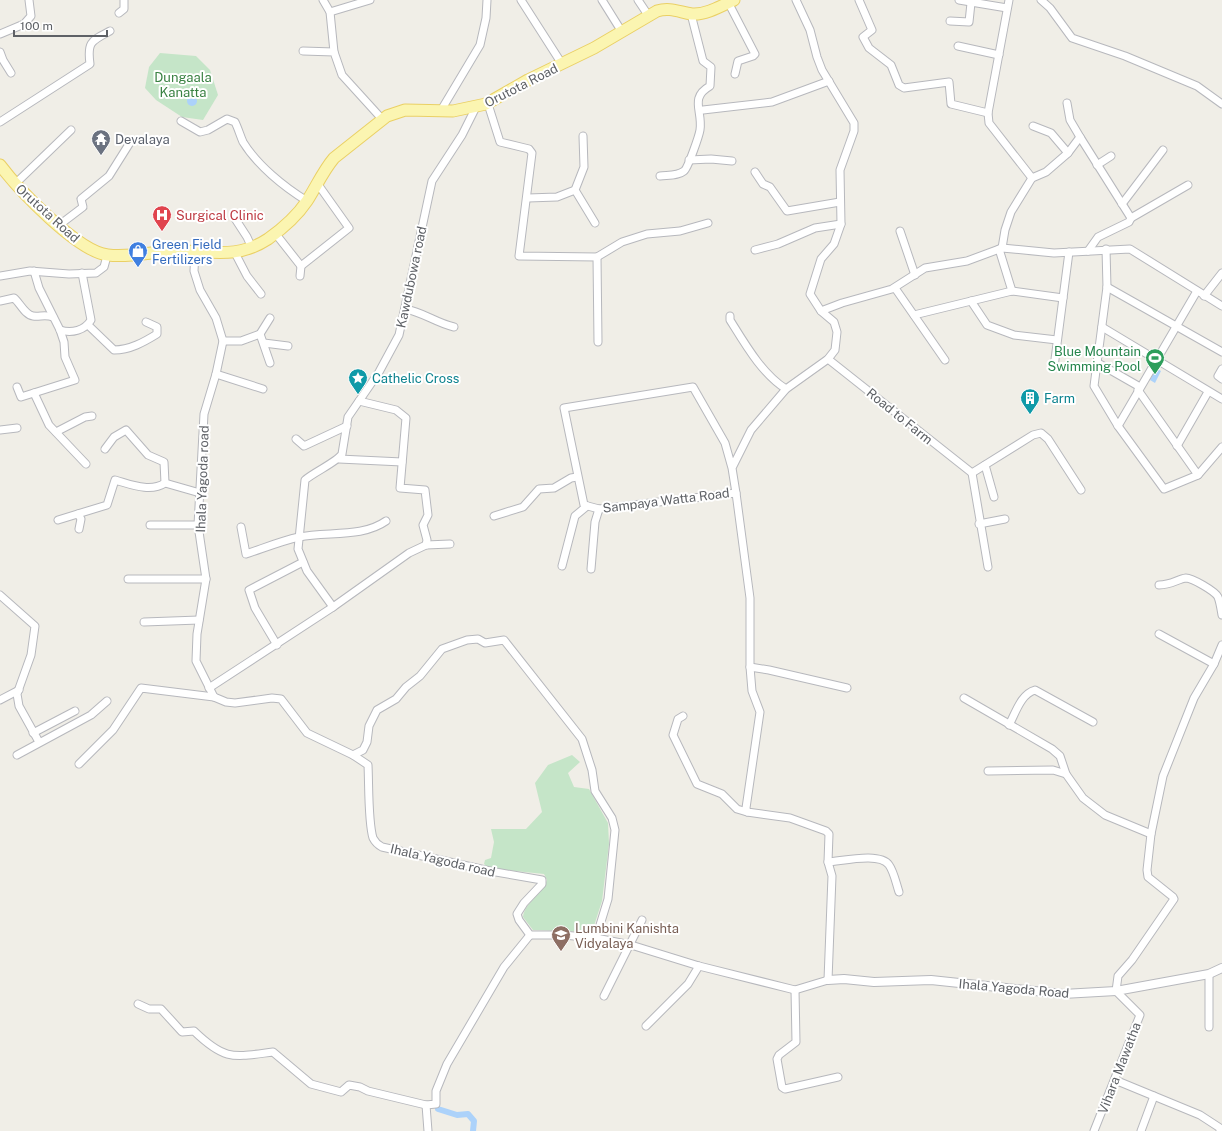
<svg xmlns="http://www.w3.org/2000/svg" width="1222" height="1131" viewBox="0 0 1222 1131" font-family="'Public Sans',sans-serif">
<rect width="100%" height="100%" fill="#f0eee7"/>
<g fill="#c5e5c8">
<path d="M160 53 196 56 210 70 218 95 203 120 182 117 156 100 145 88 149 67Z"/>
<path d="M572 755 580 762 568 773 574 787 589 789 608 823 609 844 602 901 592 932 533 930 523 917C525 902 542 895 547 880L544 874 488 868 484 864 485 860 491 858 494 842 491 829H526L542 812 535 783 548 765Z"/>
</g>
<g fill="#acd2fa">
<circle cx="192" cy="101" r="5"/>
<path d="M1156 368 1161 371 1155 383 1150 380Z"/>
</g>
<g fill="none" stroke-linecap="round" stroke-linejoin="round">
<path stroke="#acd2fa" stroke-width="6" d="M438 1109 457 1115 468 1114 474 1121 473 1131"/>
<defs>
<g id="minor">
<path d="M323 0 330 12 334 52"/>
<path d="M521 0 562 64"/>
<path d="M602 0 622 32"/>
<path d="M638 0 648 15"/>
<path d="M859 0 872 30 863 37 869 48 891 65 899 85 904 88 949 82 951 104 988 113"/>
<path d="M959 0 1007 8"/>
<path d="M1009 0 988 113 989 123 1032 178"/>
<path d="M1041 0 1050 8 1072 38 1125 56 1197 86 1222 104"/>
<path d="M728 2 755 54 753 56 738 61 735 74"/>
<path d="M330 12 370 0"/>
<path d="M119 13 124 9V0"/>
<path d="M950 21 969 22 971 3"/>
<path d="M0 34 24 24 31 16 29 0"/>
<path d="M958 46 999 55"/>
<path d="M303 51 334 52 342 75 382 119"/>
<path d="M0 52 3 60 11 73"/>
<path d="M1067 103 1070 120 1080 137 1131 218 1129 222 1098 237 1088 251"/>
<path d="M488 104 500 142 529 149 532 153 519 256 597 257 598 342"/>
<path d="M703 110 772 102 829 81"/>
<path d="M440 112 480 45 486 18 487 0"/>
<path d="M181 121 200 132 208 130 227 119 235 122C238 128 240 135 243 142 257 165 284 187 307 201"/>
<path d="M0 122 90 64C87 42 91 41 110 31"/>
<path d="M1033 126 1051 133 1068 153"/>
<path d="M689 160 711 159 732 161"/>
<path d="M1097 165 1111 156"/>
<path d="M755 172 763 184 770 187 787 211 840 202"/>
<path d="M660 176C668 175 678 176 684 171 688 168 699 136 700 130 703 111 689 98 710 86L711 67 703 61 691 14"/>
<path d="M15 184 71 130"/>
<path d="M575 190 595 223"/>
<path d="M528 198 557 197 575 190 584 167 583 136"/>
<path d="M1122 204 1163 150"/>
<path d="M234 217 247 237 252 248"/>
<path d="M1131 218 1188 185"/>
<path d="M58 226 83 207 81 199 109 176 131 141"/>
<path d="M900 231 915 275"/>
<path d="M275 233 301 266 349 228 317 183"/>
<path d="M1002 248 1005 230 1011 212 1032 178 1046 172 1068 153 1080 137"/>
<path d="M999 249 1012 291"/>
<path d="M1106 249 1107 287 1094 386 1118 426 1164 489 1198 475 1222 447"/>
<path d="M755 250 778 244 815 228 841 224"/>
<path d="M195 251 194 271 200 290 216 318 223 341 216 374 204 414 198 525 206 579 197 634 196 661 214 697 226 702 235 703 272 698 281 699 307 733 353 755 368 765C369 784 368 822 373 838 375 842 378 845 382 847L490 871 542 880V884L524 903 517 914 519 920 530 935H563L596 938 631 945 699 966 795 990 828 980 832 876 828 862 829 834 826 831 790 818 747 812 746 808 760 712 752 691 750 667V598L736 493"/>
<path d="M235 253 247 276 261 294"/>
<path d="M597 257 622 242 647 234 680 231 708 223"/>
<path d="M0 276 30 271 69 274 96 273 104 267 107 256"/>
<path d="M300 276 301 266"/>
<path d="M1107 287 1222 352"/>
<path d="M895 288 945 360"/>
<path d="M1204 296 1222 273"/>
<path d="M0 301 14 298C20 303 25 315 33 316 40 317 45 314 53 317"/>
<path d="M971 301 987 325 1014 335 1057 340"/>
<path d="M405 309C423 312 436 323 454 327"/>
<path d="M821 311 842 303 892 289 925 268 967 261 1002 248 1054 253 1130 249 1222 306"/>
<path d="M914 315 1012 291 1063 298"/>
<path d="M730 316V320C745 344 762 374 786 389"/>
<path d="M88 325 114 350C130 350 144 342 157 334V327L146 322"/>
<path d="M1102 327 1222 399"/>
<path d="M60 330C72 334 85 330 91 320L82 273"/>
<path d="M260 334 270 363"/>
<path d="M223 341H241L260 334 270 318"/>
<path d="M264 343 288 346"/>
<path d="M828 359 972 473"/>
<path d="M1098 363 1140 387"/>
<path d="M1054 367 1069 252"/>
<path d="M1222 369 1218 376 1222 379"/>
<path d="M216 374 263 389"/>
<path d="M17 387 21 397 75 380 65 357 64 342 60 330 39 288 34 271"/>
<path d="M1138 390 1198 475"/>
<path d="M34 393 49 425 86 464"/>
<path d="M359 401 396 410 406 418 400 488 425 490 428 515 423 525 427 540 426 545"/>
<path d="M1118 426 1197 291"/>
<path d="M0 430 17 428"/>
<path d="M56 432 85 417 92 416"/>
<path d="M296 439 304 446 347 426"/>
<path d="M1177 446 1208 392"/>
<path d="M105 449 114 437 126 430 148 455 164 462 165 483"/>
<path d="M339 459 402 462"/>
<path d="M985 465 994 497"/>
<path d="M732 468 725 443 693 387 564 408 584 505 599 509 736 493 732 468 751 430 786 389 828 359 835 350 837 332 834 322 821 311 810 294 821 259 834 244 841 224 840 170 854 131V123L822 70 817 57 810 30 796 0"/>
<path d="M972 473 1033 435 1041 433 1048 439 1081 490"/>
<path d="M972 473 988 567"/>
<path d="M78 514 81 519 79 529"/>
<path d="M494 516 523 507 539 489 554 488 571 478 577 477"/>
<path d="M58 520 107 505 115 480C130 484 150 493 165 483L200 493"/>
<path d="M979 524 1005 519"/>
<path d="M150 525H198"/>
<path d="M241 527 246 554C264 548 281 541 299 537 327 531 362 538 386 521"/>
<path d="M562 566 575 516 587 506"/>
<path d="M591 569 595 522 599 509"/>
<path d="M128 579H206"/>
<path d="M1159 585C1171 585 1178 579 1186 578 1192 578 1215 591 1218 597 1220 602 1221 609 1222 615"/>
<path d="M0 595 35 626 31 655 17 694 19 706 39 742"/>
<path d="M333 607 307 571 298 549 305 480C314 472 337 462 342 454L348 417 379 372 399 335 432 181 462 135 476 107"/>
<path d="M144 622 199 620"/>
<path d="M1159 634 1214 664"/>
<path d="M277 645 255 608 249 590 303 562"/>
<path d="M750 667 769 670 847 688"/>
<path d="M209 688 333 607 409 553 426 545 450 544"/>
<path d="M964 698 1052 749 1060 756 1066 774"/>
<path d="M0 700 19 690"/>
<path d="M683 716 678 719 673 735 697 784 722 794 737 809 747 812"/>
<path d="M1009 725C1016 712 1021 694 1035 690L1093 722"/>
<path d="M33 733 75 711"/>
<path d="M17 755 91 715 107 701"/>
<path d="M353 755 363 750 367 742 369 726 377 710 396 699 406 687 420 676 442 649 467 640 478 639 485 643 504 640 582 739 592 770 595 791 612 818 615 830 608 899 596 938"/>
<path d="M79 764 113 730 141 688 214 697"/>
<path d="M988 771 1053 770 1066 774 1083 798 1105 815 1151 834"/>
<path d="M828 862C843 861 880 852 889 865 894 872 896 883 899 892"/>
<path d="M795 990 796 1042 779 1055 777 1059 782 1087 785 1089 838 1077"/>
<path d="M604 996 642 920"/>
<path d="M138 1004 149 1009H161L182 1032 194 1031C225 1061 233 1057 273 1052L311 1084 341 1092 349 1085 360 1087 368 1091 426 1105 436 1104V1091L447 1064 504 967 530 935"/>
<path d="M646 1026 688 984 699 966"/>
<path d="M1209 1027V974"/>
<path d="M1115 1080 1200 1115 1220 1128V1131"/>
<path d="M426 1105 428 1131"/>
<path d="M1094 1131 1140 1015 1116 991 1118 976 1132 960 1174 899 1173 897 1148 877 1147 870 1151 834 1163 776 1194 698 1214 664 1222 645"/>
<path d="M1141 1131 1154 1096"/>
</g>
<path id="tertiary" d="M828 980 844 979 874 982 931 980 1063 994 1116 991 1209 974 1222 968"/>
<path id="primary" d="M0 165C18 189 78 252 108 255 133 258 158 250 183 251 216 252 239 258 268 239 282 229 297 216 307 201 316 187 323 171 334 158L387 116 405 110 453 111 486 104 528 80 594 48 657 11C670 7 679 12 692 14 706 15 721 6 734 0"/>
</defs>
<use href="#minor" stroke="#b7b8bd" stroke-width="9"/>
<use href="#tertiary" stroke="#b7b8bd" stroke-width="10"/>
<use href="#primary" stroke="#ead065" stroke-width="13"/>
<use href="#minor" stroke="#fff" stroke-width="7"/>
<use href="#tertiary" stroke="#fff" stroke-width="8"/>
<use href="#primary" stroke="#fbf5b1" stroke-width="11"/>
</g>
<defs>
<symbol id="temple-pin" viewBox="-11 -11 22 30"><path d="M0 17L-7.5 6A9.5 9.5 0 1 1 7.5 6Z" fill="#6b7280" stroke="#fff"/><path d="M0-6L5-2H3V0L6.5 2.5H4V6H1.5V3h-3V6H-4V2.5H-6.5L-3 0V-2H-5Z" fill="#fff"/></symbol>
<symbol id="hospital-pin" viewBox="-11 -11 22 30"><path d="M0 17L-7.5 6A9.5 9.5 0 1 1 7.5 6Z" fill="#e0444e" stroke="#fff"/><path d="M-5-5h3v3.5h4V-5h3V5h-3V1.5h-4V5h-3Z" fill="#fff"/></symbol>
<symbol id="shop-pin" viewBox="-11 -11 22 30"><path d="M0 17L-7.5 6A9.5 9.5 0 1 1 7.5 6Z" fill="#3f7fe0" stroke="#fff"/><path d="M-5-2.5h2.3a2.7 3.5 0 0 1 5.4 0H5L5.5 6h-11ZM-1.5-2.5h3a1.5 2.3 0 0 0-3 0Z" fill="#fff"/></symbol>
<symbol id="stadium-pin" viewBox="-11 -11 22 30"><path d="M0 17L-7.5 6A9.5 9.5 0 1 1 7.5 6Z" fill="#2e9e5b" stroke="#fff"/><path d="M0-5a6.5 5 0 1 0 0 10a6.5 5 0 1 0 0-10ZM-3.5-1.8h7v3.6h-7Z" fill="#fff"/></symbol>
<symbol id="sight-pin" viewBox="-11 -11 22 30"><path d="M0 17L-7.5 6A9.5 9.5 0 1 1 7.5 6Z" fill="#0f9aa8" stroke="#fff"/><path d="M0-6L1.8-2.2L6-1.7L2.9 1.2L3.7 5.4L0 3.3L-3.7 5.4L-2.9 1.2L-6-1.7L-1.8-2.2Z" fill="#fff"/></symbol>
<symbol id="building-pin" viewBox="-11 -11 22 30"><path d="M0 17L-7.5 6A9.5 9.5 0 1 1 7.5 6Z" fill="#0f9aa8" stroke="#fff"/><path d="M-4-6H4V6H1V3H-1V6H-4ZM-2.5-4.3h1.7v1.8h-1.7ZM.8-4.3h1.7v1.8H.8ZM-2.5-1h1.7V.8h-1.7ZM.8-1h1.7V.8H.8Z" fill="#fff"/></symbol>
<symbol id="school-pin" viewBox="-11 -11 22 30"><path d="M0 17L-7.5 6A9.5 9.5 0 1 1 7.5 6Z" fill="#8d6e63" stroke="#fff"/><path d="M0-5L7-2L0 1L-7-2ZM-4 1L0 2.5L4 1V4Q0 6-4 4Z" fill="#fff"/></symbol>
</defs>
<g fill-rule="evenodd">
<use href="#temple-pin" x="90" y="128" width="22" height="30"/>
<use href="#hospital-pin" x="151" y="204" width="22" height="30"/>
<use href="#shop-pin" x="127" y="240" width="22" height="30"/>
<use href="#stadium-pin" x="1144" y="347" width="22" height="30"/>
<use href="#sight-pin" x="347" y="367" width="22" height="30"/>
<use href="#building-pin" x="1019" y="387" width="22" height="30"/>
<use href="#school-pin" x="550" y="924" width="22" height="30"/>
</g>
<g text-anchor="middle" stroke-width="4" stroke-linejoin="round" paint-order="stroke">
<g font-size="13" fill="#3a8243" stroke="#fff">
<text x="183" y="82">Dungaala<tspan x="183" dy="15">Kanatta</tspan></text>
</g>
<g font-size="13" fill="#5e6166" stroke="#fff">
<text transform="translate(521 85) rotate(-27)" y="5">Orutota Road</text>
<text transform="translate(48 213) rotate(42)" y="5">Orutota Road</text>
<text transform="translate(411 277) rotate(-78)" y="5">Kawdubowa road</text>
<text transform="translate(900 416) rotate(39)" y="5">Road to Farm</text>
<text transform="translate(202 479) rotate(-88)" y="5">Ihala Yagoda road</text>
<text transform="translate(666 500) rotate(-7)" y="5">Sampaya Watta Road</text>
<text transform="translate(443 860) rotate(13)" y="5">Ihala Yagoda road</text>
<text transform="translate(1014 988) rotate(5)" y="5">Ihala Yagoda Road</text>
<text transform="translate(1119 1068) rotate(-69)" y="5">Vihara Mawatha</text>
</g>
<g font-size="13" fill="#5b616d" stroke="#fff" text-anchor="start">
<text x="115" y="144">Devalaya</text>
</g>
<g font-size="13" fill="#be3a42" stroke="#fff" text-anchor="start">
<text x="176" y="220">Surgical Clinic</text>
</g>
<g font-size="13" fill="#366cbe" stroke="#fff" text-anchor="start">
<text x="152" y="249">Green Field<tspan x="152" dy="15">Fertilizers</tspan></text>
</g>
<g font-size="13" fill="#27864d" stroke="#fff" text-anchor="end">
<text x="1141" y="356">Blue Mountain<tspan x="1141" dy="15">Swimming Pool</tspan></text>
</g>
<g font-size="13" fill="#0d838f" stroke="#fff" text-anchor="start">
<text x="372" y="383">Cathelic Cross</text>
<text x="1044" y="403">Farm</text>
</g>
<g font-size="13" fill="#785e54" stroke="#fff" text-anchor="start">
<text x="575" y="933">Lumbini Kanishta<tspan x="575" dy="15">Vidyalaya</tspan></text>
</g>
</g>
<path d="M14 30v6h93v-6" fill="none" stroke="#5e6166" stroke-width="2"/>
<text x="20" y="30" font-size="12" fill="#5e6166" stroke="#ffffff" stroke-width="3" paint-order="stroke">100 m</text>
</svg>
